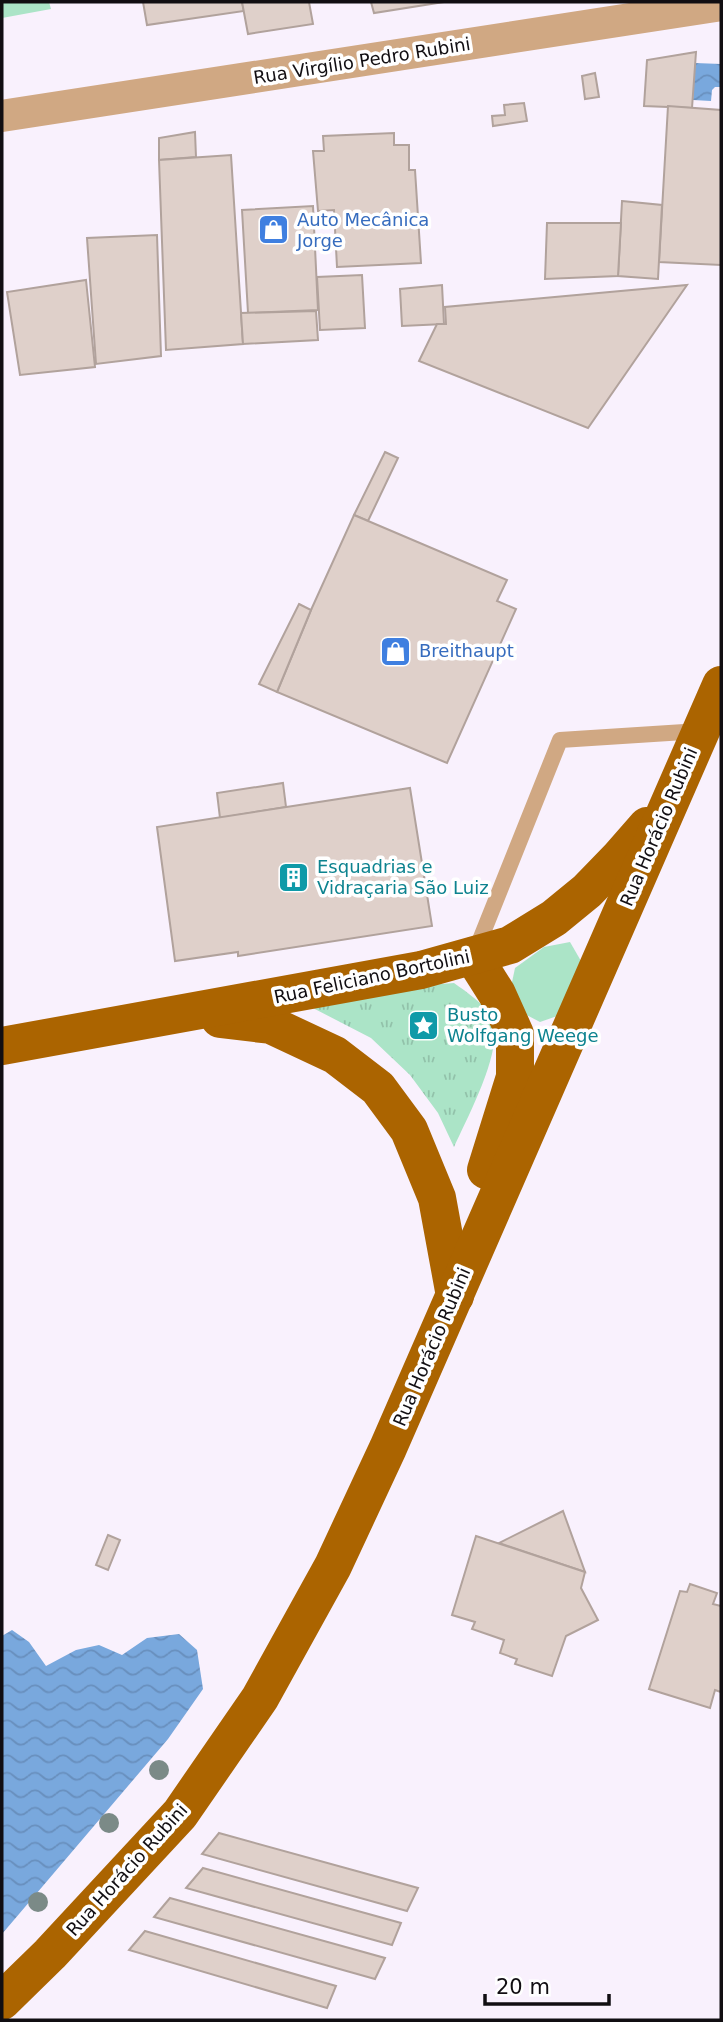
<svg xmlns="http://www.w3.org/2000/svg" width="723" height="2022" viewBox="0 0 723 2022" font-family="'DejaVu Sans',sans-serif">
<defs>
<pattern id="park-tufts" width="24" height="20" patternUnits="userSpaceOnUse" patternTransform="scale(1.75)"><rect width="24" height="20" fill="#abe4c7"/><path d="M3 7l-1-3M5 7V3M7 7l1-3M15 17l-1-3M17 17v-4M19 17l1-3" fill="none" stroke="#92c2aa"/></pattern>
<pattern id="water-waves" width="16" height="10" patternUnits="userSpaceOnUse" patternTransform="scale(1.75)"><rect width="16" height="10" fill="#79a8dd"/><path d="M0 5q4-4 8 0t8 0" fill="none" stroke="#688fbd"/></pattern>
</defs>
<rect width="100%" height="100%" fill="#f9f1fd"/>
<g fill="#abe4c7">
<path d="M2 2H49L51 9 2 18Z"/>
<path d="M570 942 581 961 563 1014 540 1022 519 1011 511 987 515 968 544 947Z"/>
</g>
<path fill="url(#park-tufts)" d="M454 983C468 993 491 1008 494 1025 500 1057 467 1118 454 1147L438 1113 410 1075 371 1038 311 1007 428 985Z"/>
<g fill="url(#water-waves)">
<path d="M695 63 721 64V87H715L712 90 711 101 693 100Z"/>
<path d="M12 1630 29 1642 46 1666 76 1650 99 1645 122 1655 147 1638 179 1634 197 1650 203 1689 168 1739 2 1934V1636Z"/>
</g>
<g fill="#dfd0ca" stroke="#b1a29c" stroke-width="2">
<path d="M143 2H242L244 11 147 25Z"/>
<path d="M242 2H309L313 24 248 34Z"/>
<path d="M371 2H444L374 13Z"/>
<path d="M696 52 692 108 644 106 647 60Z"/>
<path d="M595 73 599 97 585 99 582 76Z"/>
<path d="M524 103 527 121 493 126 492 116 505 115 504 105Z"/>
<path d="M668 106 721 110V265L659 262Z"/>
<path d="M195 132 196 157 159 160V138Z"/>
<path d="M394 133V145H409V170H415L421 263 337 267 334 210 318 211 313 151H324L323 136Z"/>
<path d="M231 155 243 344 166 350 159 160Z"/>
<path d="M622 201 662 205 658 279 618 276Z"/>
<path d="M313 206 318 310 248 313 242 210Z"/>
<path d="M547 223H621L618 276 545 279Z"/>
<path d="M157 235 161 356 96 364 87 238Z"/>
<path d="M362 275 365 328 320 330 317 277Z"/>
<path d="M86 280 95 367 20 375 7 292Z"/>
<path d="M442 285 444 324 402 326 400 289Z"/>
<path d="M687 285 588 428 419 361 437 324H446L445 307Z"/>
<path d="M316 311 318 340 243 344 241 313Z"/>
<path d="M385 452 398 458 368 521 354 515Z"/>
<path d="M354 515 507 580 497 601 516 609 447 763 277 692 311 610Z"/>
<path d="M299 604 311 610 277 692 259 684Z"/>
<path d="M283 783 286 807 220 818 217 793Z"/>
<path d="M410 788 432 926 238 956V952L175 961 157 827Z"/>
<path d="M563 1511 585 1572 499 1543Z"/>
<path d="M108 1535 120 1540 108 1570 96 1565Z"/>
<path d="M476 1536 585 1572 581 1588 598 1620 566 1636 552 1676 515 1664 517 1659 500 1653 504 1640 472 1629 475 1622 452 1615Z"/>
<path d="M690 1584 717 1593 713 1604 721 1606V1692L715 1690 710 1708 649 1689 680 1591 687 1592Z"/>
<path d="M219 1833 418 1888 407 1911 202 1854Z"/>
<path d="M203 1868 401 1923 392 1945 186 1888Z"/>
<path d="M170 1898 385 1958 375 1979 154 1917Z"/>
<path d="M145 1931 336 1986 327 2008 129 1950Z"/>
</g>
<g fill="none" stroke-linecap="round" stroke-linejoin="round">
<path stroke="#d0a883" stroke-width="16" d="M476 950 560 740 700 731"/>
<path stroke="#d0a883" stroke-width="32" d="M2 116 721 5"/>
<g stroke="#ab6400" stroke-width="38">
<path d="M473 956 497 994 515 1034V1077L486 1170"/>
<path d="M220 1019 271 1025 335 1055 378 1088 409 1130 437 1198 455 1296"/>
<path d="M2 1046 421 970 510 945 554 918 587 891 619 858 647 826"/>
<path d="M2 2001 50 1954 180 1814 260 1698 333 1566 388 1448 721 685"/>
</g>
</g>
<g fill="#7b8a87">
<circle cx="159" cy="1770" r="10"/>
<circle cx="109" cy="1823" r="10"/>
<circle cx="38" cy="1902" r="10"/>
</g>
<defs>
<symbol id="shop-square" viewBox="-11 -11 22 22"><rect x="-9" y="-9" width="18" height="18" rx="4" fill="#3f7fe0" stroke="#fff"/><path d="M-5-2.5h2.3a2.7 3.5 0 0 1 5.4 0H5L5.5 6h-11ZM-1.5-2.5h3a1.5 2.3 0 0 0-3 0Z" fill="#fff"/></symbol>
<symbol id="building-square" viewBox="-11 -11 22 22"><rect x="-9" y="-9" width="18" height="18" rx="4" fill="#0f9aa8" stroke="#fff"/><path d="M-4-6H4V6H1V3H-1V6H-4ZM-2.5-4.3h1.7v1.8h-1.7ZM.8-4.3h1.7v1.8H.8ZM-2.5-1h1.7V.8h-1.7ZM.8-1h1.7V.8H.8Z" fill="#fff"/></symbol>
<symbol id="sight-square" viewBox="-11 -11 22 22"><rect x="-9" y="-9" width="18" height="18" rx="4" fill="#0f9aa8" stroke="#fff"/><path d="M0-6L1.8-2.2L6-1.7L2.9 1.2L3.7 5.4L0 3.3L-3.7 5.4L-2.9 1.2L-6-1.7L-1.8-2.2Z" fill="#fff"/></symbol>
</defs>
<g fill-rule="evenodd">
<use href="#shop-square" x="256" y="212" width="35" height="35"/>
<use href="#shop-square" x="378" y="634" width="35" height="35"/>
<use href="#building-square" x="276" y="860" width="35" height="35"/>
<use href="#sight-square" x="406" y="1008" width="35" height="35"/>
</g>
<g text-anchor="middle" stroke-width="7" stroke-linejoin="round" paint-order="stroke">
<g font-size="18" fill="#110e12" stroke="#fff">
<text transform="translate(362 61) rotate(-9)" y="6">Rua Virgílio Pedro Rubini</text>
<text transform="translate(659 827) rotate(-67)" y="6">Rua Horácio Rubini</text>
<text transform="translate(372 977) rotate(-12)" y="6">Rua Feliciano Bortolini</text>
<text transform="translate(432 1347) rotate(-67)" y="6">Rua Horácio Rubini</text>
<text transform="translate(127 1870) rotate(-48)" y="6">Rua Horácio Rubini</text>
</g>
<g font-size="18" fill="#366cbe" stroke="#fff" text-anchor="start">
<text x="297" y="226">Auto Mecânica<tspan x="297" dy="21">Jorge</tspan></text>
<text x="419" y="657">Breithaupt</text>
</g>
<g font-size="18" fill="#0d838f" stroke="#fff" text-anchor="start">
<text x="317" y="873">Esquadrias e<tspan x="317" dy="21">Vidraçaria São Luiz</tspan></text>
<text x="447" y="1021">Busto<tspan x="447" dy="21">Wolfgang Weege</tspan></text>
</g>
</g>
<rect width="723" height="2022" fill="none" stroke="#110e12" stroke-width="7"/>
<path d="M485 1994v10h124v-10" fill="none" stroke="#110e12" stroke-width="3.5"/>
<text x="496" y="1994" font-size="21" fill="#110e12" stroke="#ffffff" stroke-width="5" paint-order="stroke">20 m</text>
</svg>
